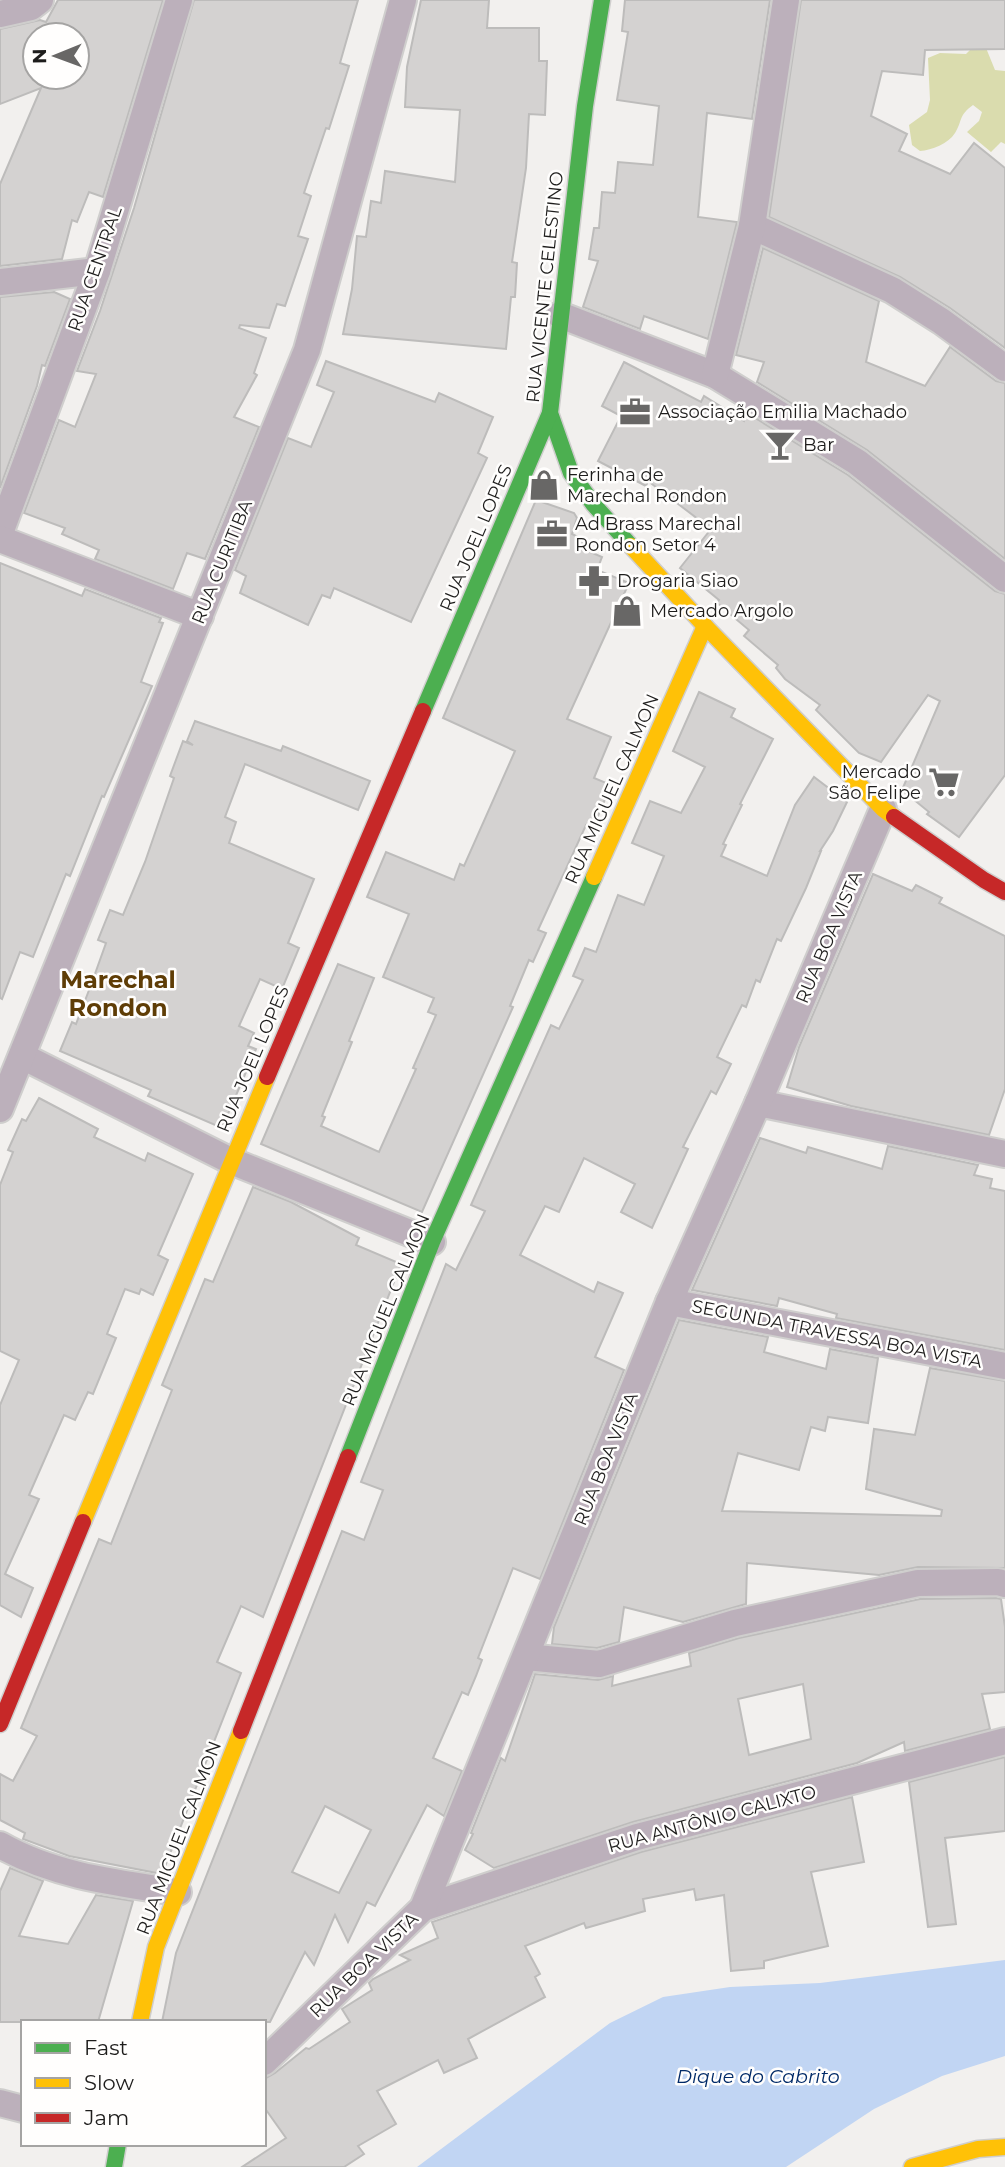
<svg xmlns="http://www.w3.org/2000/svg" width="1005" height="2167" viewBox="0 0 1005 2167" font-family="Montserrat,sans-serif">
<rect width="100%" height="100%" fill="#f2f0ee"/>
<path fill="#dadcae" d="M981 48H986L995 70 1005 71V144L1001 142 991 152 967 132 979 121 982 112 973 105C958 116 963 120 955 133 948 144 932 150 920 151L912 145 909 125 927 112 930 100 928 58 940 53 966 54 970 50Z"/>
<path fill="#c1d5f3" d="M1005 1960V2056L942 2076 874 2109 786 2167H417L610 2023 663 1997 730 1987 820 1983Z"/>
<g fill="#d4d2d1" stroke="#bdbcbb" stroke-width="2" fill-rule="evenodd">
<path d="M58 0H163L103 197 89 192 77 222 72 220 62 259 0 266V184L41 88 0 104V29L40 20 46 22ZM35 35H77V77H35Z"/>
<path d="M194 0H358L340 63 349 66 329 129 326 128 304 193 311 196 298 236 308 239 285 306 277 304 269 328 240 325 239 328 266 338 254 373 257 375 234 417 259 427 205 559 187 553 173 589 95 559 99 550 62 534 65 528 24 513 59 420 75 427 96 374 77 371 100 311 134 208Z"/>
<path d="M421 0H489L487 28H539V61H547L545 115 529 114 526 168 512 262 517 263 515 297H511L506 349 343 334 352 289 357 236 366 237 371 201 381 203 385 171 455 182 460 110 405 107 407 67Z"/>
<path d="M625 0H770L752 119 707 113 698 217 737 222 708 339 644 316 640 329 583 307 598 261 589 259 594 228H599L602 192 615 193 618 162 653 165 659 106 617 100 628 32 622 31Z"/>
<path d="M801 0H1005V49L925 50 923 75 882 71 871 116 907 134 899 151 950 174 974 143 1005 168V348L950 308 900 277 769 217Z"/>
<path d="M763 248 879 301 866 362 925 386 950 347 996 381 1005 383V559L867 450 757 382 764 362 736 355Z"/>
<path d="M54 292 70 299 45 366 42 365 37 386 0 488V297Z"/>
<path d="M326 361 435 402 439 393 493 417 478 453 487 458 411 622 334 588 330 598 322 595 308 625 240 593 246 576 235 570 288 438 311 447 334 392 317 385Z"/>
<path d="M624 362 701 402 704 396 744 421 747 413 848 475 995 591 1005 594V775L959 837 927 814 929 812 902 790 940 701 928 695 881 762 859 753 816 710 820 705 785 679 776 668 778 665 744 636 749 630 717 603 719 600 680 568 711 529 648 481 646 486 598 461 621 416 602 406Z"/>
<path d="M536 500 574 513 577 518 572 534 592 544 588 551 602 557 597 570 629 583 567 719 611 737 594 778 611 785 593 828 586 825 538 930 546 933 533 962 529 960 510 1006 513 1007 422 1212 261 1144 338 964 374 978 349 1041 352 1042 322 1116 325 1117 321 1126 379 1152 416 1069 413 1068 436 1015 428 1012 434 998 383 977 409 914 367 897 386 852 454 880 460 864 464 866 515 751 443 718Z"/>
<path d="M0 563 82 596 85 589 161 618 159 622 163 623 141 682 152 686 134 728 104 797 102 796 70 876 66 874 33 957 20 952 2 999 0 998Z"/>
<path d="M699 692 735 709 731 717 773 739 740 804 742 805 723 844 726 845 721 856 767 876 795 805 814 777 847 802 833 831 820 851H821L806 888 781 941 777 939 760 982 756 980 746 1007 742 1005 717 1057 731 1064 716 1094 711 1091 683 1147 688 1149 652 1228 621 1212 635 1184 584 1158 559 1212 545 1206 520 1255 594 1292 598 1282 623 1293 595 1357 624 1370 540 1579 513 1568 478 1658 482 1660 476 1676 468 1695 462 1692 433 1758 462 1771 444 1816 427 1805 375 1906 367 1902 348 1942 335 1915 314 1965 305 1952 270 2022H162L176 1953 342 1531 364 1540 383 1490 361 1482 446 1264 456 1270 485 1211 471 1205 551 1025 559 1029 583 980 573 976 585 948 596 952 618 895 644 905 664 856 632 843 650 801 681 813 705 767 673 751ZM325 1806 371 1830 339 1893 292 1872Z"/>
<path d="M195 721 281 751 283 746 370 781 358 810 245 764 225 817 236 822 229 843 314 879 288 943 299 948 282 989 260 979 239 1026 254 1033 248 1046 256 1049 222 1128 148 1096 151 1090 60 1051 72 1022 76 1024 91 985 106 943 98 940 110 910 123 915 145 862 174 778 170 776 183 741 193 745 187 741Z"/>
<path d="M873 874 912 891 916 885 942 898 939 903 1005 936V1089L989 1135 851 1106 787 1087 799 1047Z"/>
<path d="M39 1098 98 1129 94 1137 145 1161 148 1153 193 1174 158 1255 168 1260 153 1295 141 1289 139 1294 125 1289 107 1334 116 1338 93 1394 88 1392 75 1420 64 1415 29 1495 39 1499 5 1574 33 1588 21 1617 0 1605V1405L19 1360 0 1351V1185L13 1152 8 1150 22 1119 26 1121Z"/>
<path d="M760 1138 806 1153 808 1147 882 1169 888 1146 978 1165 974 1175 992 1179 990 1188 1005 1191V1350L836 1318 837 1314 779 1298 777 1306 692 1290Z"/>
<path d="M253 1187 291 1202 359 1238 356 1245 401 1264 263 1617 241 1606 217 1662 241 1673 162 1874 69 1856 23 1839 25 1833 0 1820V1774L13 1781 37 1736 21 1728 99 1539 111 1544 172 1390 162 1385 205 1279 213 1282Z"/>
<path d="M679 1320 768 1337 764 1352 826 1369 830 1349 878 1358 868 1423 828 1417 825 1431 811 1427 799 1470 738 1453 722 1511 941 1516 942 1510 866 1489 874 1429 915 1435 930 1368 1005 1381V1568L918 1567 879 1575 747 1563 746 1604 683 1622 624 1607 619 1642 597 1648 552 1644 554 1627Z"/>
<path d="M996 1598 1001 1599 1005 1627V1692L982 1694 990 1729 905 1751 904 1742 857 1763 633 1822 494 1868 465 1850 473 1834 471 1833 501 1758 505 1761 535 1674 598 1680 613 1676 612 1686 691 1666 689 1653 739 1638 920 1599ZM803 1684 811 1739 749 1755 738 1699Z"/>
<path d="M1005 1757V1831L945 1838 956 1924 928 1927 909 1782Z"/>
<path d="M852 1797 864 1862 811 1872 828 1946 764 1961V1968L731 1971 724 1895 696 1900 694 1889 643 1899 645 1911 586 1928 584 1923 525 1946 540 1974 535 1977 545 1997 468 2039 477 2058 444 2073 438 2060 377 2091 396 2124 358 2146 364 2154 344 2167H242L286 2138 264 2107V2079L275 2073 306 2048 309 2049 350 2022 342 2009 372 1990 369 1983 373 1979 410 1960 400 1955 438 1938 432 1922 641 1852Z"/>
<path d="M10 1868 43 1881 19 1936 68 1944 96 1895 133 1901 98 2022H0V1891Z"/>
</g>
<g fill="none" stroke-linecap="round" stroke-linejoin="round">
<defs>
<g id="street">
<path d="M0 14 31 7 40 0"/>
<path d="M752 226 892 290 941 321 1005 368"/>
<path d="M0 282 97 271"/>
<path d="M560 315 715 375 857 462 1005 579"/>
<path d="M715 375 752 226 786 0"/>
<path d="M0 533 97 271 179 0"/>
<path d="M0 539 200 616"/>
<path d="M22 1056 231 1161 432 1242"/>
<path d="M758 1103 1005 1154"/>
<path d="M0 1109 307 350 403 0"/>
<path d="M669 1302 1005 1366"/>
<path d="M526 1657 599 1664 735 1623 918 1583 998 1582 1005 1584"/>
<path d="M0 1845C54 1876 118 1883 178 1892"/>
<path d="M423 1908 637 1837 1005 1741"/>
<path d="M264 2062 423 1908 669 1302 758 1103 883 809"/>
<path d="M0 2103 23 2109"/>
</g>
<g id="fast">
<path d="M602 0 585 106 550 413 571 473 594 505 631 546"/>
<path d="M423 711 550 413"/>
<path d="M348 1457 432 1242 594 877"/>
<path d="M114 2167 118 2144"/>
</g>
<g id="slow">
<path d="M631 546 705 626 883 809 894 817"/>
<path d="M594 877 705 626"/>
<path d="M83 1522 267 1077"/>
<path d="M140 2022 156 1947 241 1731"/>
<path d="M912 2167 978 2149 1005 2147"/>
</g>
<g id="jam">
<path d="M894 817 984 880 1005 892"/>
<path d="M267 1077 423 711"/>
<path d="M0 1724 83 1522"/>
<path d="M241 1731 348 1457"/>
</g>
</defs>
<use href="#street" stroke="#cfcecd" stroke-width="30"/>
<use href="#fast" stroke="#cfcecd" stroke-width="19"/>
<use href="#slow" stroke="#cfcecd" stroke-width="19"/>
<use href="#jam" stroke="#cfcecd" stroke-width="19"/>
<use href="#street" stroke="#bcb0bb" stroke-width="26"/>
<use href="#fast" stroke="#4caf50" stroke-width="16"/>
<use href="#slow" stroke="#ffc107" stroke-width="16"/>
<use href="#jam" stroke="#c62828" stroke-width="16"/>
</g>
<defs>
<symbol id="office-bare" viewBox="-9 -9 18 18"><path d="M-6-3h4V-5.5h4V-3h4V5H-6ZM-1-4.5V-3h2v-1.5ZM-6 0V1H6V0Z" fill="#686766" stroke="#fffefd" stroke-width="2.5" paint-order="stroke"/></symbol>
<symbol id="bar-bare" viewBox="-9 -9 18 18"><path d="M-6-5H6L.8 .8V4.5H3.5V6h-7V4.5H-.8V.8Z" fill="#686766" stroke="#fffefd" stroke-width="2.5" paint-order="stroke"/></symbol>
<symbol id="shop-bare" viewBox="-9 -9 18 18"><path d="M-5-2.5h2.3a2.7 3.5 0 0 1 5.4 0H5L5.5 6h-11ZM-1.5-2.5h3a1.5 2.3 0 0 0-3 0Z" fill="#686766" stroke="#fffefd" stroke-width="2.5" paint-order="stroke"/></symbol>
<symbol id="pharmacy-bare" viewBox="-9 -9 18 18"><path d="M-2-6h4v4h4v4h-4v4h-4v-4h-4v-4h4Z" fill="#686766" stroke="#fffefd" stroke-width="2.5" paint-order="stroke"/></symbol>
<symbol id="supermarket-bare" viewBox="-9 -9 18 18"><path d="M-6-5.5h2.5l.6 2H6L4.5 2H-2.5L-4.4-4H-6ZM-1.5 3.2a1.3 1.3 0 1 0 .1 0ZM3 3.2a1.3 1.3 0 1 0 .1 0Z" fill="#686766" stroke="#fffefd" stroke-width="2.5" paint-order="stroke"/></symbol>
</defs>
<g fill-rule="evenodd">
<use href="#office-bare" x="613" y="390" width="44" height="44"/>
<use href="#bar-bare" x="758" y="423" width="44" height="44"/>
<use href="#shop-bare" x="522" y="463" width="44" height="44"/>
<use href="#office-bare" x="530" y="512" width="44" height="44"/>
<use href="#pharmacy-bare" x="572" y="559" width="44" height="44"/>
<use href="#shop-bare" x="605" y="589" width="44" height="44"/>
<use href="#supermarket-bare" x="922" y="760" width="44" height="44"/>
</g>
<g text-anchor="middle" stroke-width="5" stroke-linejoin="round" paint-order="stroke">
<g font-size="18" fill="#1e1d1c" stroke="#fffefd">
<text transform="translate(95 269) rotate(-71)" y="6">RUA CENTRAL</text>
<text transform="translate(545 287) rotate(-84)" y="6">RUA VICENTE CELESTINO</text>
<text transform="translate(476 538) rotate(-67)" y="6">RUA JOEL LOPES</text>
<text transform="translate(222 562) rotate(-68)" y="6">RUA CURITIBA</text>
<text transform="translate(612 789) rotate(-66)" y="6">RUA MIGUEL CALMON</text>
<text transform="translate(829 937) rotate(-67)" y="6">RUA BOA VISTA</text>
<text transform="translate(253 1059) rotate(-67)" y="6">RUA JOEL LOPES</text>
<text transform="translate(386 1310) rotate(-68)" y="6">RUA MIGUEL CALMON</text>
<text transform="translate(837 1334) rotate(11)" y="6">SEGUNDA TRAVESSA BOA VISTA</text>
<text transform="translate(606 1459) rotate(-68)" y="6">RUA BOA VISTA</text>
<text transform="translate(712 1819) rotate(-15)" y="6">RUA ANTÔNIO CALIXTO</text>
<text transform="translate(179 1838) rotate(-69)" y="6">RUA MIGUEL CALMON</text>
<text transform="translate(364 1965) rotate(-44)" y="6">RUA BOA VISTA</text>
</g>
<g font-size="18" fill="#1e1d1c" stroke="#fffefd" text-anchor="start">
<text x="658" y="418">Associação Emilia Machado</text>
<text x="803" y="451">Bar</text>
<text x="567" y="481">Ferinha de<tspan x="567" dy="21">Marechal Rondon</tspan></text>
<text x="575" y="530">Ad Brass Marechal<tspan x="575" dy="21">Rondon Setor 4</tspan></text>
<text x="617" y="587">Drogaria Siao</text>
<text x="650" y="617">Mercado Argolo</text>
<text x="921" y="778" text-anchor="end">Mercado<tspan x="921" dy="21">São Felipe</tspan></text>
</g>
<g font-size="19" font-style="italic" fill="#002a68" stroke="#fffefd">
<text x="758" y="2083">Dique do Cabrito</text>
</g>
<g font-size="24" font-weight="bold" fill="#5f3d06" stroke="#fffefd">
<text x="118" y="988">Marechal<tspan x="118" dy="28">Rondon</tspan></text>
</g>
</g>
<rect x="21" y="2020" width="245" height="126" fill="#fffefd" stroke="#a5a4a3" stroke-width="2"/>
<rect x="35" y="2043" width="35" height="10" fill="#4caf50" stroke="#a5a4a3" stroke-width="2"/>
<text x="84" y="2055" font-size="21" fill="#1e1d1c">Fast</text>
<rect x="35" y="2078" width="35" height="10" fill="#ffc107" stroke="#a5a4a3" stroke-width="2"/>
<text x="84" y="2090" font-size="21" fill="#1e1d1c">Slow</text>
<rect x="35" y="2113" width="35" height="10" fill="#c62828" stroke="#a5a4a3" stroke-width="2"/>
<text x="84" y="2125" font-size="21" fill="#1e1d1c">Jam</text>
<g transform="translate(56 56) rotate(269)"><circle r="33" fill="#fffefd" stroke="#a5a4a3" stroke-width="2"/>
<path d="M0-5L12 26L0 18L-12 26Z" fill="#686766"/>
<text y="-10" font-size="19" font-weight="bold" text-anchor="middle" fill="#1e1d1c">N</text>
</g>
</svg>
